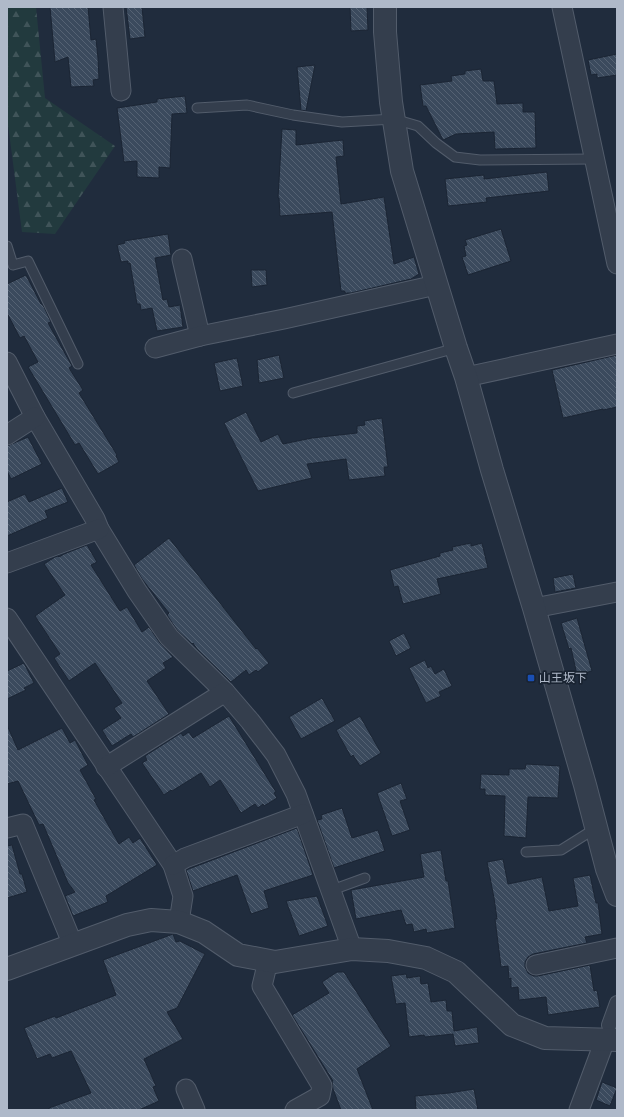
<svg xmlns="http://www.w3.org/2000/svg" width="624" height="1117" viewBox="0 0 624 1117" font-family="'Fira Sans','Noto Sans JP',sans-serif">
<defs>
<pattern id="forest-firs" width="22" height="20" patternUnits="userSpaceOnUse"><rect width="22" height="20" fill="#223a3e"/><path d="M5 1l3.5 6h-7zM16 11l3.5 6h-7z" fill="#405459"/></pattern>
<pattern id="building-back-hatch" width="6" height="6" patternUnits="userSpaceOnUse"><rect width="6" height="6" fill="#3b4a5d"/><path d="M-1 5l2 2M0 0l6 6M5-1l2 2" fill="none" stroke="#556273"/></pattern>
</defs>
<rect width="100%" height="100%" fill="#202c3d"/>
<path fill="url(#forest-firs)" d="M7 7H36L45 98 115 146 55 234 22 232 7 117Z"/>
<g fill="url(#building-back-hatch)" stroke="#1b2534">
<path d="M50 7H88L91 40 96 39 98 58 99 79 93 80 94 86 71 87 68 57 55 62Z"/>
<path d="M126 7H142L145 37 130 39Z"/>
<path d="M350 7H367L368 30 351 31Z"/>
<path d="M617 54V75L597 78V74L591 75 588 60Z"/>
<path d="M315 65 306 111 301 110 297 67Z"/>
<path d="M481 69 483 81H494L497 104 523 103V112H535L536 148 495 149 494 132 456 134 443 140 426 106H423L420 85 452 81 451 76 465 74V71Z"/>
<path d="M185 96 187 113 172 114 170 168 159 167V178L137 177V161L124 162 117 108 157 102V99Z"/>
<path d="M282 129 296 130V145L343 140 344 156 336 157 341 204 384 197 394 264 414 257 419 274 411 279 351 293H345V291H341L332 212 280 216 279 198H278Z"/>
<path d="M547 172 549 191 486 198 487 202 448 206 445 179 484 175V179Z"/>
<path d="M501 229 511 261 468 275 462 257 466 256 464 246 467 245 465 240Z"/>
<path d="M168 234 171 255 155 258 163 300 167 299 169 307 180 305 183 327 157 331 152 308 141 310 140 304H137L130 263 128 264V261L121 262 117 245 125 243 124 241Z"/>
<path d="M251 270H266L267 285 252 287Z"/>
<path d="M26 275 41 304H42L44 307 51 322 48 323 72 366 69 368 83 390 79 393 117 455 116 456 119 462 98 474 79 443 75 445 28 367 38 362 24 336 20 338 7 313V284Z"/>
<path d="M279 355 284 378 259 383 257 360Z"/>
<path d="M617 355V407L603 410V409L563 418 552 370Z"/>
<path d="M237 358 243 386 220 391 214 363Z"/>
<path d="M246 412 261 442 278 434 283 444 312 438 357 433V426L365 425 364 421 382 418 388 467H384L385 476 349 480 346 459 307 464 312 478 258 491 224 423Z"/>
<path d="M28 437 42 464 11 479 7 471V446Z"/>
<path d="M62 488 68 502 45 511 48 518 7 536V502L25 494 29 502Z"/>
<path d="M169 538 256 649 257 648 269 663 258 672 256 670 249 675 246 670 231 682 197 649 193 643 192 644 177 630 167 615 169 613 142 579 134 565Z"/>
<path d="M471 543V546L482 543 488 568 437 579 441 594 403 604 398 586 394 587 390 570 440 556V553L453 550 452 547Z"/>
<path d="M87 545 97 562 91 565 120 611 127 607 142 632 149 627 160 643 173 657 163 663 166 668 147 681 169 714 133 737 131 734 112 746 102 730 121 718 114 708 122 703 95 663 69 681 54 658 60 654 35 616 65 595 44 564 55 557 58 556 59 557 64 554Z"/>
<path d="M573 574 576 588 555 592 553 578Z"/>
<path d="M577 618 592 671 577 675 571 648 569 649 561 623Z"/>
<path d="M404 633 411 648 396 656 389 641Z"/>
<path d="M425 660 428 668 431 666 435 674 444 669 452 686 439 692 441 696 426 703 409 668Z"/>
<path d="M24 663 34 683 24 688 26 690 7 699V671Z"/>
<path d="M322 698 335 721 301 739 289 717Z"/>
<path d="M229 716 276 792 274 793 277 798 264 806 263 804 258 808 255 804 241 813 220 780 210 787 201 773 172 791 171 790 164 795 142 763 147 760 145 756 181 733 183 736 189 732 193 738Z"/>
<path d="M360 716 381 753 360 766 353 755 351 757 336 730Z"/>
<path d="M7 725 18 750 62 728 70 743 75 740 88 765 80 770 96 799 94 800 119 844 129 837 133 843 140 838 157 865 106 896 108 902 73 916 65 896 75 892 68 883 43 824 39 825 18 781 7 784Z"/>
<path d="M526 764 560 766 558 798 528 797 526 838 504 836 505 796 485 795V789H480L481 774 509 775V769H525Z"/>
<path d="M401 783 407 799 400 801 410 830 392 836 377 793Z"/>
<path d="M342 808 352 838 378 830 385 851 334 868 317 820 322 819 321 815Z"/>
<path d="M297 828 313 875 264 891 269 908 251 914 237 875 193 891 186 870Z"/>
<path d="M12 845 20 874H22L27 892 7 898V846Z"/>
<path d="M441 850 446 881H448L455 928 427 933 426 929 414 932 412 924 406 925 401 910 356 919 351 890 424 877 420 854Z"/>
<path d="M503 859 508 884 542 877 549 911 578 906 573 878 590 875 596 903H598L602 934 585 937 587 943 533 954 528 957 525 962V967L528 973 533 976H538L590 965 594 991 597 990 600 1007 548 1015 546 997 519 1000 518 987 511 988V978L509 979 508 966 501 967 495 919H497L494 898 487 862Z"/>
<path d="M317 896 328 926 299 936 286 901Z"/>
<path d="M173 934 176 942 180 941 205 954 177 1008 167 1012 183 1039 144 1059 156 1086 153 1087 159 1101 139 1110H49V1108L91 1093 71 1051 52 1058 50 1054 37 1059 24 1028 55 1016 56 1018 116 995 103 960Z"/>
<path d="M337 972H344L391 1046 357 1069 373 1110H341L333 1089 332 1081H333L292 1015 329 993 322 982Z"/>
<path d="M406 974 407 978 420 976 421 984 428 983 431 1002 446 1000 447 1011H452L454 1031 477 1027 479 1043 455 1046 453 1034 425 1037 424 1035 409 1037 405 1003 396 1004 391 976Z"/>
<path d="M602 1082 617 1088 610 1106 596 1100Z"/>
<path d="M474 1089 478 1110H416L415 1096 449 1093Z"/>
</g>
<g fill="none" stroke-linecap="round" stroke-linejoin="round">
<defs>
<g id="service">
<path d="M197 108 247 105 293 115 342 122 394 119 418 126 436 143 455 157 480 160 594 159"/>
<path d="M7 246 13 265 28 261 78 364"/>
<path d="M293 393 456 348"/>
<path d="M526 852 561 850 596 828"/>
<path d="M332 890 365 878"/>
</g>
<path id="pedestrian" d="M609 1025 617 1003"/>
<g id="minor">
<path d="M113 7 121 91"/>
<path d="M562 7 617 264"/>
<path d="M182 259 200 336"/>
<path d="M155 348 200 336 284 319 436 285"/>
<path d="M7 362 35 417 95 519 99 529 137 591 169 637 225 692 250 721 276 755 296 794 352 949"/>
<path d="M466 377 617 344"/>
<path d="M7 435 35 417"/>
<path d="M7 563 99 529"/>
<path d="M534 608 617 592"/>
<path d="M7 618 173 865 183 896 179 922"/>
<path d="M106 767 225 692"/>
<path d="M7 828 23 824 73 945"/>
<path d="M173 865 185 858 303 814"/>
<path d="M268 961 262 986 322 1086 320 1096 295 1110"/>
<path d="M536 965 617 948"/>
<path d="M186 1089 195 1110"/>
<path d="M579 1110 605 1040"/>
</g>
<g id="tertiary">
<path d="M385 7V32L391 102 402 171 456 348 466 377 492 470 534 608 585 785 607 869 617 895"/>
<path d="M7 969 127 925 151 920 179 922 204 932 238 955 275 962 352 949 388 951 426 958 456 972 512 1025 545 1038 617 1040"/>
</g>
</defs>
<use href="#service" stroke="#525c6b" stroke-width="11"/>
<use href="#pedestrian" stroke="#525c6b" stroke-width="16"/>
<use href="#minor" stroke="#525c6b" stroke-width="21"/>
<use href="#tertiary" stroke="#525c6b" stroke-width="24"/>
<use href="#service" stroke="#343e4d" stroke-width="9"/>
<use href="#pedestrian" stroke="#343e4d" stroke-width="14"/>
<use href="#minor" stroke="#343e4d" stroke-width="19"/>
<use href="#tertiary" stroke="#343e4d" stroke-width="22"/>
</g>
<rect fill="#1a4fb4" stroke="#192331" stroke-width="1.5" x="527" y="674" width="8" height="8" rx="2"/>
<g text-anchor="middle" stroke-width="3.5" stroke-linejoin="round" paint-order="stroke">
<g font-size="12" fill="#afb9c9" stroke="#192331" text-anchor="start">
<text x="539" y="682">山王坂下</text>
</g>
</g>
<rect width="624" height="1117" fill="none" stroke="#afb9c9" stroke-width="16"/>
</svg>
